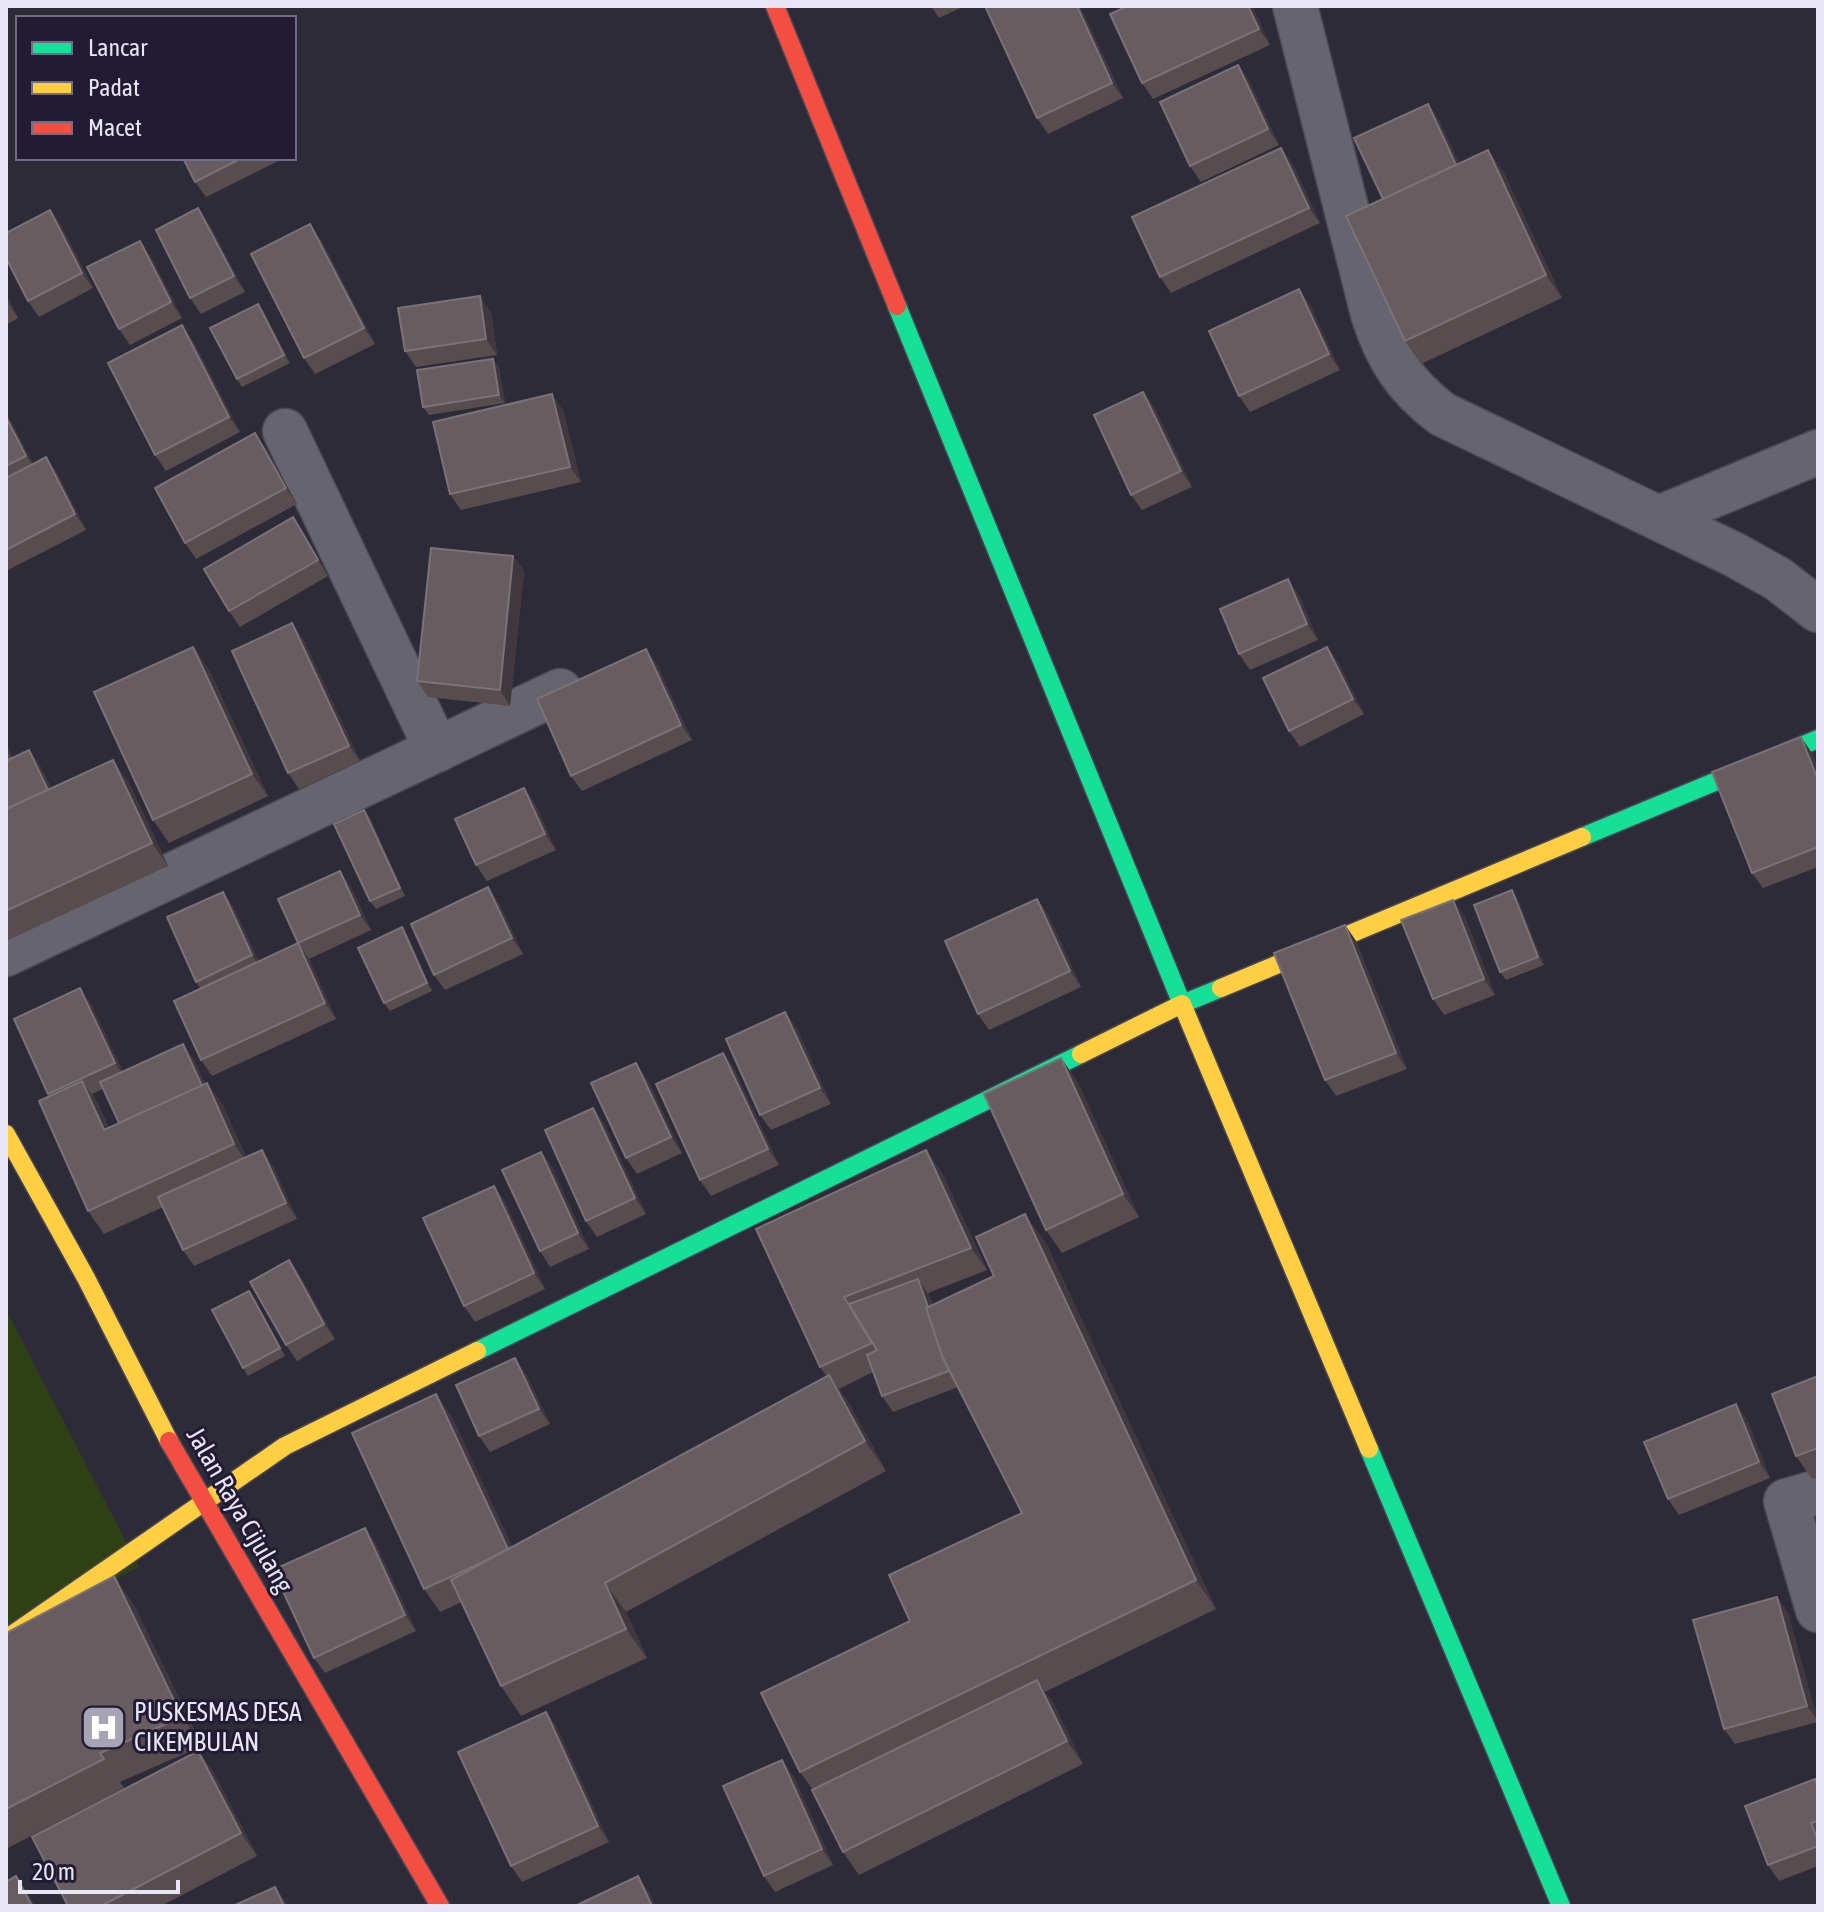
<svg xmlns="http://www.w3.org/2000/svg" width="1824" height="1912" viewBox="0 0 1824 1912" font-family="'Asap Condensed',sans-serif">
<rect width="100%" height="100%" fill="#2e2b39"/>
<path fill="#2f4014" d="M6 1310 139 1567 6 1636Z"/>
<g fill="none" stroke-linecap="round" stroke-linejoin="round">
<defs>
<g id="street">
<path d="M1295 6 1373 314C1387 358 1405 386 1442 414L1735 555 1778 579 1818 610"/>
<path d="M285 431 437 750"/>
<path d="M1659 518 1818 452"/>
<path d="M6 954 560 691"/>
<path d="M1818 1492 1786 1501 1818 1610"/>
</g>
<g id="fast">
<path d="M897 306 1182 1004 1221 988"/>
<path d="M1582 837 1818 739"/>
<path d="M477 1351 1081 1054"/>
<path d="M1369 1449 1561 1906"/>
</g>
<g id="slow">
<path d="M1221 988 1582 837"/>
<path d="M1081 1054 1182 1004 1369 1449"/>
<path d="M6 1134 86 1278 169 1441"/>
<path d="M6 1639 285 1446 477 1351"/>
</g>
<g id="jam">
<path d="M775 6 897 306"/>
<path d="M169 1441 440 1906"/>
</g>
</defs>
<use href="#street" stroke="#494753" stroke-width="47"/>
<use href="#fast" stroke="#494753" stroke-width="21"/>
<use href="#slow" stroke="#494753" stroke-width="21"/>
<use href="#jam" stroke="#494753" stroke-width="21"/>
<use href="#street" stroke="#66646f" stroke-width="44"/>
<use href="#fast" stroke="#16e098" stroke-width="18"/>
<use href="#slow" stroke="#ffcf43" stroke-width="18"/>
<use href="#jam" stroke="#f24e42" stroke-width="18"/>
</g>
<g fill="#574c4e" fill-rule="evenodd">
<path d="M931 6H965L939 18Z"/>
<path d="M1080 6 1123 98 1048 134 1037 118Z"/>
<path d="M1252 6 1270 45 1153 99 1142 83Z"/>
<path d="M1238 65 1249 81 1279 145 1201 182 1190 166Z"/>
<path d="M1439 120 1459 164 1488 150 1504 173 1562 298 1421 364 1405 341 1383 199Z"/>
<path d="M183 158H284L206 197 195 182Z"/>
<path d="M1292 163 1320 223 1171 293 1160 277Z"/>
<path d="M209 224 245 292 201 314 190 298Z"/>
<path d="M61 225 93 288 39 317 28 301Z"/>
<path d="M321 240 375 344 315 374 304 358Z"/>
<path d="M151 257 182 318 130 345 119 329Z"/>
<path d="M6 294 18 318 6 325Z"/>
<path d="M258 304 264 312 290 363 242 387 237 379Z"/>
<path d="M1310 305 1340 370 1250 412 1239 396Z"/>
<path d="M491 312 497 355 416 367 405 351Z"/>
<path d="M193 341 240 432 166 471 155 455Z"/>
<path d="M499 367 505 403 429 415 423 407Z"/>
<path d="M1143 392 1154 407 1192 487 1142 510 1131 495Z"/>
<path d="M563 410 581 482 461 510 450 494Z"/>
<path d="M6 412 33 464 46 457 57 473 86 530 6 571Z"/>
<path d="M255 433 266 449 297 504 196 559 185 543Z"/>
<path d="M304 533 328 576 240 627 229 611Z"/>
<path d="M513 556 524 571 510 706 428 697 417 681Z"/>
<path d="M1299 595 1318 640 1250 670 1239 654Z"/>
<path d="M292 623 303 639 360 761 299 789 288 773Z"/>
<path d="M193 647 209 670 268 796 169 843 153 820Z"/>
<path d="M1327 647 1338 662 1364 714 1300 747 1289 731Z"/>
<path d="M657 665 692 740 582 791 571 776Z"/>
<path d="M6 743 13 758 29 750 40 766 51 788 129 783 168 866 6 941Z"/>
<path d="M1812 753 1818 768V867L1763 888 1752 873Z"/>
<path d="M524 788 535 804 556 850 487 881 476 865Z"/>
<path d="M364 810 370 818 405 896 376 909 370 901Z"/>
<path d="M351 887 371 930 309 959 336 1019 212 1076 201 1060 200 988 196 982 223 892 234 908 259 962 298 943Z"/>
<path d="M1517 898 1544 965 1506 980 1500 972Z"/>
<path d="M1037 899 1048 915 1081 987 989 1030 978 1014Z"/>
<path d="M499 903 523 954 445 990 434 975Z"/>
<path d="M1464 915 1495 995 1444 1015 1433 999Z"/>
<path d="M1345 925 1356 941 1407 1069 1336 1096 1325 1080Z"/>
<path d="M402 927 407 935 432 991 390 1011 384 1003Z"/>
<path d="M91 1004 123 1072 194 1060 205 1084 207 1083 223 1106 246 1157 273 1166 297 1219 194 1266 183 1250 163 1207 104 1234 88 1211 48 1094ZM103 1089 119 1123 109 1128 98 1104 92 1094Z"/>
<path d="M796 1027 831 1104 771 1130 760 1115Z"/>
<path d="M723 1053 734 1069 779 1165 711 1196 700 1180Z"/>
<path d="M1061 1058 1077 1081 1139 1217 1062 1253 1046 1230Z"/>
<path d="M647 1079 682 1153 637 1174 626 1158Z"/>
<path d="M593 1108 604 1124 646 1214 597 1237 586 1221Z"/>
<path d="M926 1150 942 1173 987 1270 928 1293 933 1305 994 1276 1046 1243 1216 1609 1045 1692 1053 1703 1083 1764 859 1875 843 1852 813 1790 800 1772 910 1621 1022 1513 958 1387 893 1412 882 1396 873 1372 839 1389 850 1405 886 1471 626 1612 647 1658 521 1716 501 1686 462 1602 440 1612 424 1589 452 1417 512 1547 827 1377 820 1367 756 1229Z"/>
<path d="M541 1152 552 1167 589 1249 550 1267 540 1251Z"/>
<path d="M494 1186 505 1202 545 1289 475 1322 464 1306Z"/>
<path d="M289 1260 300 1276 335 1339 297 1361 286 1345Z"/>
<path d="M249 1291 255 1299 285 1356 248 1376 243 1368Z"/>
<path d="M526 1374 550 1424 490 1452 479 1436Z"/>
<path d="M1818 1376V1477L1812 1479 1796 1456Z"/>
<path d="M1747 1420 1770 1478 1679 1515 1668 1499Z"/>
<path d="M376 1544 416 1631 325 1673 314 1658Z"/>
<path d="M1777 1597 1788 1613 1818 1722 1735 1744 1724 1729Z"/>
<path d="M134 1605 202 1746 120 1782 124 1788 6 1849V1633Z"/>
<path d="M546 1712 557 1728 609 1842 522 1882 511 1866Z"/>
<path d="M198 1751 214 1773 257 1856 161 1906H68Z"/>
<path d="M793 1775 833 1865 775 1892 764 1876Z"/>
<path d="M1815 1779 1818 1784V1866L1779 1881 1768 1865Z"/>
</g>
<g fill="#40383e">
<path d="M1077 6H1080L1123 98 1112 83Z"/>
<path d="M1248 6H1252L1270 45 1259 29Z"/>
<path d="M1238 65 1249 81 1279 145 1268 129Z"/>
<path d="M1428 104 1439 120 1468 182 1457 166Z"/>
<path d="M1281 148 1292 163 1320 223 1309 208Z"/>
<path d="M1488 150 1504 173 1562 298 1546 275Z"/>
<path d="M198 208 209 224 245 292 234 276Z"/>
<path d="M50 210 61 225 93 288 82 273Z"/>
<path d="M310 224 321 240 375 344 364 328Z"/>
<path d="M140 241 151 257 182 318 171 302Z"/>
<path d="M1299 289 1310 305 1340 370 1329 354Z"/>
<path d="M6 294 18 318 6 300Z"/>
<path d="M480 296 491 312 497 355 486 339Z"/>
<path d="M258 304 264 312 290 363 284 355Z"/>
<path d="M182 325 193 341 240 432 229 417Z"/>
<path d="M493 359 499 367 505 403 499 395Z"/>
<path d="M1143 392 1154 407 1192 487 1181 471Z"/>
<path d="M552 394 563 410 581 482 570 467Z"/>
<path d="M6 412 37 471 26 456 6 417Z"/>
<path d="M255 433 266 449 297 504 286 488Z"/>
<path d="M46 457 57 473 86 530 75 514Z"/>
<path d="M293 517 304 533 328 576 318 560Z"/>
<path d="M513 556 524 571 510 706 500 690Z"/>
<path d="M1288 579 1299 595 1318 640 1307 624Z"/>
<path d="M292 623 303 639 360 761 349 746Z"/>
<path d="M193 647 209 670 268 796 252 774Z"/>
<path d="M1327 647 1338 662 1364 714 1353 699Z"/>
<path d="M646 649 657 665 692 740 681 725Z"/>
<path d="M1801 737 1812 753 1818 768V780Z"/>
<path d="M6 743 19 770 6 750Z"/>
<path d="M29 750 40 766 60 808 49 792Z"/>
<path d="M113 760 129 783 168 866 152 843Z"/>
<path d="M524 788 535 804 556 850 545 834Z"/>
<path d="M364 810 370 818 405 896 400 888Z"/>
<path d="M340 871 351 887 371 930 360 915Z"/>
<path d="M488 887 499 903 523 954 512 938Z"/>
<path d="M1512 890 1517 898 1544 965 1538 957Z"/>
<path d="M223 892 234 908 263 971 252 955Z"/>
<path d="M1037 899 1048 915 1081 987 1070 971Z"/>
<path d="M1453 900 1464 915 1495 995 1484 979Z"/>
<path d="M1345 925 1356 941 1407 1069 1396 1053Z"/>
<path d="M402 927 407 935 432 991 427 983Z"/>
<path d="M298 943 309 959 336 1019 325 1003Z"/>
<path d="M80 988 91 1004 126 1078 115 1063Z"/>
<path d="M785 1012 796 1027 831 1104 820 1088Z"/>
<path d="M183 1044 194 1060 215 1106 204 1090Z"/>
<path d="M723 1053 734 1069 779 1165 768 1149Z"/>
<path d="M1061 1058 1077 1081 1139 1217 1123 1194Z"/>
<path d="M636 1063 647 1079 682 1153 671 1137Z"/>
<path d="M82 1081 98 1104 120 1153 104 1130Z"/>
<path d="M207 1083 223 1106 250 1167 234 1144Z"/>
<path d="M593 1108 604 1124 646 1214 635 1198Z"/>
<path d="M262 1150 273 1166 297 1219 286 1203Z"/>
<path d="M926 1150 942 1173 987 1270 971 1248Z"/>
<path d="M541 1152 552 1167 589 1249 578 1233Z"/>
<path d="M494 1186 505 1202 545 1289 534 1273Z"/>
<path d="M1025 1214 1046 1243 1216 1609 1196 1580Z"/>
<path d="M289 1260 300 1276 335 1339 324 1324Z"/>
<path d="M918 1279 929 1295 963 1386 952 1370Z"/>
<path d="M249 1291 255 1299 285 1356 280 1348Z"/>
<path d="M515 1358 526 1374 550 1424 539 1409Z"/>
<path d="M829 1375 850 1405 886 1471 865 1441Z"/>
<path d="M436 1394 452 1417 525 1574 509 1551Z"/>
<path d="M1736 1404 1747 1420 1770 1478 1759 1462Z"/>
<path d="M365 1528 376 1544 416 1631 405 1615Z"/>
<path d="M114 1576 134 1605 202 1746 182 1717Z"/>
<path d="M605 1583 626 1612 647 1658 626 1629Z"/>
<path d="M1777 1597 1788 1613 1818 1721 1807 1706Z"/>
<path d="M1037 1680 1053 1703 1083 1764 1067 1741Z"/>
<path d="M546 1712 557 1728 609 1842 598 1826Z"/>
<path d="M198 1751 214 1773 257 1856 241 1833Z"/>
<path d="M782 1760 793 1775 833 1865 822 1849Z"/>
<path d="M16 1876 27 1892 35 1906H32Z"/>
<path d="M638 1876 649 1892 656 1906H652Z"/>
<path d="M275 1887 286 1902 287 1906H284Z"/>
</g>
<g fill="#675c60" stroke="#7b7278" stroke-width="2">
<path d="M985 6H1077L1112 83 1037 118Z"/>
<path d="M1128 6H1248L1259 29 1142 83 1110 14Z"/>
<path d="M1238 65 1268 129 1190 166 1160 102Z"/>
<path d="M1428 104 1456 165 1383 199 1354 138Z"/>
<path d="M1281 148 1309 208 1160 277 1132 217Z"/>
<path d="M1488 150 1546 275 1405 341 1346 216Z"/>
<path d="M183 158H242L195 182Z"/>
<path d="M198 208 234 276 190 298 156 230Z"/>
<path d="M50 210 82 273 28 301 6 258V233Z"/>
<path d="M310 224 364 328 304 358 251 254Z"/>
<path d="M140 241 171 302 119 329 87 267Z"/>
<path d="M1299 289 1329 354 1239 396 1209 331Z"/>
<path d="M480 296 486 339 405 351 398 308Z"/>
<path d="M258 304 284 355 237 379 210 328Z"/>
<path d="M182 325 229 417 155 455 108 363Z"/>
<path d="M493 359 499 395 423 407 417 370Z"/>
<path d="M1143 392 1181 471 1131 495 1094 415Z"/>
<path d="M552 394 570 467 450 494 433 422Z"/>
<path d="M6 417 26 456 6 466Z"/>
<path d="M255 433 286 488 185 543 155 488Z"/>
<path d="M46 457 75 514 6 550V478Z"/>
<path d="M293 517 318 560 229 611 204 569Z"/>
<path d="M431 548 513 556 500 690 417 681Z"/>
<path d="M1288 579 1307 624 1239 654 1220 609Z"/>
<path d="M292 623 349 746 288 773 232 651Z"/>
<path d="M193 647 252 774 153 820 94 692Z"/>
<path d="M1327 647 1353 699 1289 731 1263 678Z"/>
<path d="M646 649 681 725 571 776 537 699Z"/>
<path d="M1801 737 1818 780V847L1752 873 1712 772Z"/>
<path d="M29 750 48 790 6 809V761Z"/>
<path d="M113 760 152 843 6 911V809Z"/>
<path d="M524 788 545 834 476 865 455 819Z"/>
<path d="M364 810 400 888 370 901 334 824Z"/>
<path d="M340 871 360 915 298 943 278 899Z"/>
<path d="M488 887 512 938 434 975 411 924Z"/>
<path d="M1512 890 1538 957 1500 972 1474 905Z"/>
<path d="M223 892 252 955 196 982 167 917Z"/>
<path d="M1037 899 1070 971 978 1014 945 941Z"/>
<path d="M1453 900 1484 979 1433 999 1401 920Z"/>
<path d="M1345 925 1396 1053 1325 1080 1274 953Z"/>
<path d="M402 927 427 983 384 1003 358 948Z"/>
<path d="M298 943 325 1003 201 1060 174 1001Z"/>
<path d="M80 988 115 1063 48 1094 14 1019Z"/>
<path d="M785 1012 820 1088 760 1115 726 1039Z"/>
<path d="M183 1044 202 1086 119 1123 100 1082Z"/>
<path d="M723 1053 768 1149 700 1180 656 1084Z"/>
<path d="M1061 1058 1123 1194 1046 1230 984 1094Z"/>
<path d="M636 1063 671 1137 626 1158 591 1083Z"/>
<path d="M82 1081 104 1130 207 1083 234 1144 88 1211 39 1101Z"/>
<path d="M593 1108 635 1198 586 1221 545 1130Z"/>
<path d="M262 1150 286 1203 183 1250 158 1197Z"/>
<path d="M926 1150 971 1248 844 1297 872 1343 820 1367 756 1229Z"/>
<path d="M541 1152 578 1233 540 1251 502 1170Z"/>
<path d="M494 1186 534 1273 464 1306 423 1218Z"/>
<path d="M1025 1214 1196 1580 800 1772 761 1693 910 1621 889 1575 1022 1513 942 1356 926 1308 994 1276 976 1237Z"/>
<path d="M289 1260 324 1324 286 1345 250 1282Z"/>
<path d="M918 1279 928 1307 926 1308 942 1356 949 1371 882 1396 867 1355 877 1350 849 1304Z"/>
<path d="M249 1291 280 1348 243 1368 212 1310Z"/>
<path d="M515 1358 539 1409 479 1436 456 1385Z"/>
<path d="M829 1375 865 1441 605 1583 626 1629 501 1686 451 1580Z"/>
<path d="M1818 1376V1448L1796 1456 1772 1394Z"/>
<path d="M436 1394 508 1549 483 1562 424 1589 352 1433Z"/>
<path d="M1736 1404 1759 1462 1668 1499 1644 1442Z"/>
<path d="M365 1528 405 1615 314 1658 273 1570Z"/>
<path d="M114 1576 182 1717 100 1753 104 1759 6 1809V1633Z"/>
<path d="M1777 1597 1807 1706 1724 1729 1693 1620Z"/>
<path d="M1037 1680 1067 1741 843 1852 812 1790Z"/>
<path d="M546 1712 598 1826 511 1866 458 1752Z"/>
<path d="M198 1751 241 1833 101 1906H68L32 1837Z"/>
<path d="M782 1760 822 1849 764 1876 723 1786Z"/>
<path d="M1815 1779 1818 1788V1821L1811 1823 1818 1841V1846L1768 1865 1745 1806Z"/>
<path d="M16 1876 32 1906H6V1882Z"/>
<path d="M638 1876 652 1906H575Z"/>
<path d="M275 1887 284 1906H233Z"/>
</g>
<defs>
<symbol id="hospital-square" viewBox="-11 -11 22 22"><rect x="-9" y="-9" width="18" height="18" rx="4" fill="#a7a4b4" stroke="#211b34"/><path d="M-5-5h3v3.5h4V-5h3V5h-3V1.5h-4V5h-3Z" fill="#fff"/></symbol>
</defs>
<g fill-rule="evenodd">
<use href="#hospital-square" x="78" y="1702" width="51" height="51"/>
</g>
<g text-anchor="middle" stroke-width="6" stroke-linejoin="round" paint-order="stroke">
<g font-size="26" fill="#e8e5f7" stroke="#211b34">
<text transform="translate(240 1510) rotate(60)" y="9">Jalan Raya Cijulang</text>
</g>
<g font-size="26" fill="#e8e5f7" stroke="#211b34" text-anchor="start">
<text x="134" y="1721">PUSKESMAS DESA<tspan x="134" dy="30">CIKEMBULAN</tspan></text>
</g>
</g>
<rect width="1824" height="1912" fill="none" stroke="#e8e5f7" stroke-width="16"/>
<rect x="16" y="16" width="280" height="144" fill="#211b34" stroke="#716c82" stroke-width="2"/>
<rect x="32" y="42" width="40" height="12" fill="#16e098" stroke="#716c82" stroke-width="2"/>
<text x="88" y="56" font-size="24" fill="#e8e5f7">Lancar</text>
<rect x="32" y="82" width="40" height="12" fill="#ffcf43" stroke="#716c82" stroke-width="2"/>
<text x="88" y="96" font-size="24" fill="#e8e5f7">Padat</text>
<rect x="32" y="122" width="40" height="12" fill="#f24e42" stroke="#716c82" stroke-width="2"/>
<text x="88" y="136" font-size="24" fill="#e8e5f7">Macet</text>
<path d="M20 1880v12h158v-12" fill="none" stroke="#e8e5f7" stroke-width="4"/>
<text x="32" y="1880" font-size="24" fill="#e8e5f7" stroke="#211b34" stroke-width="6" paint-order="stroke">20 m</text>
</svg>
